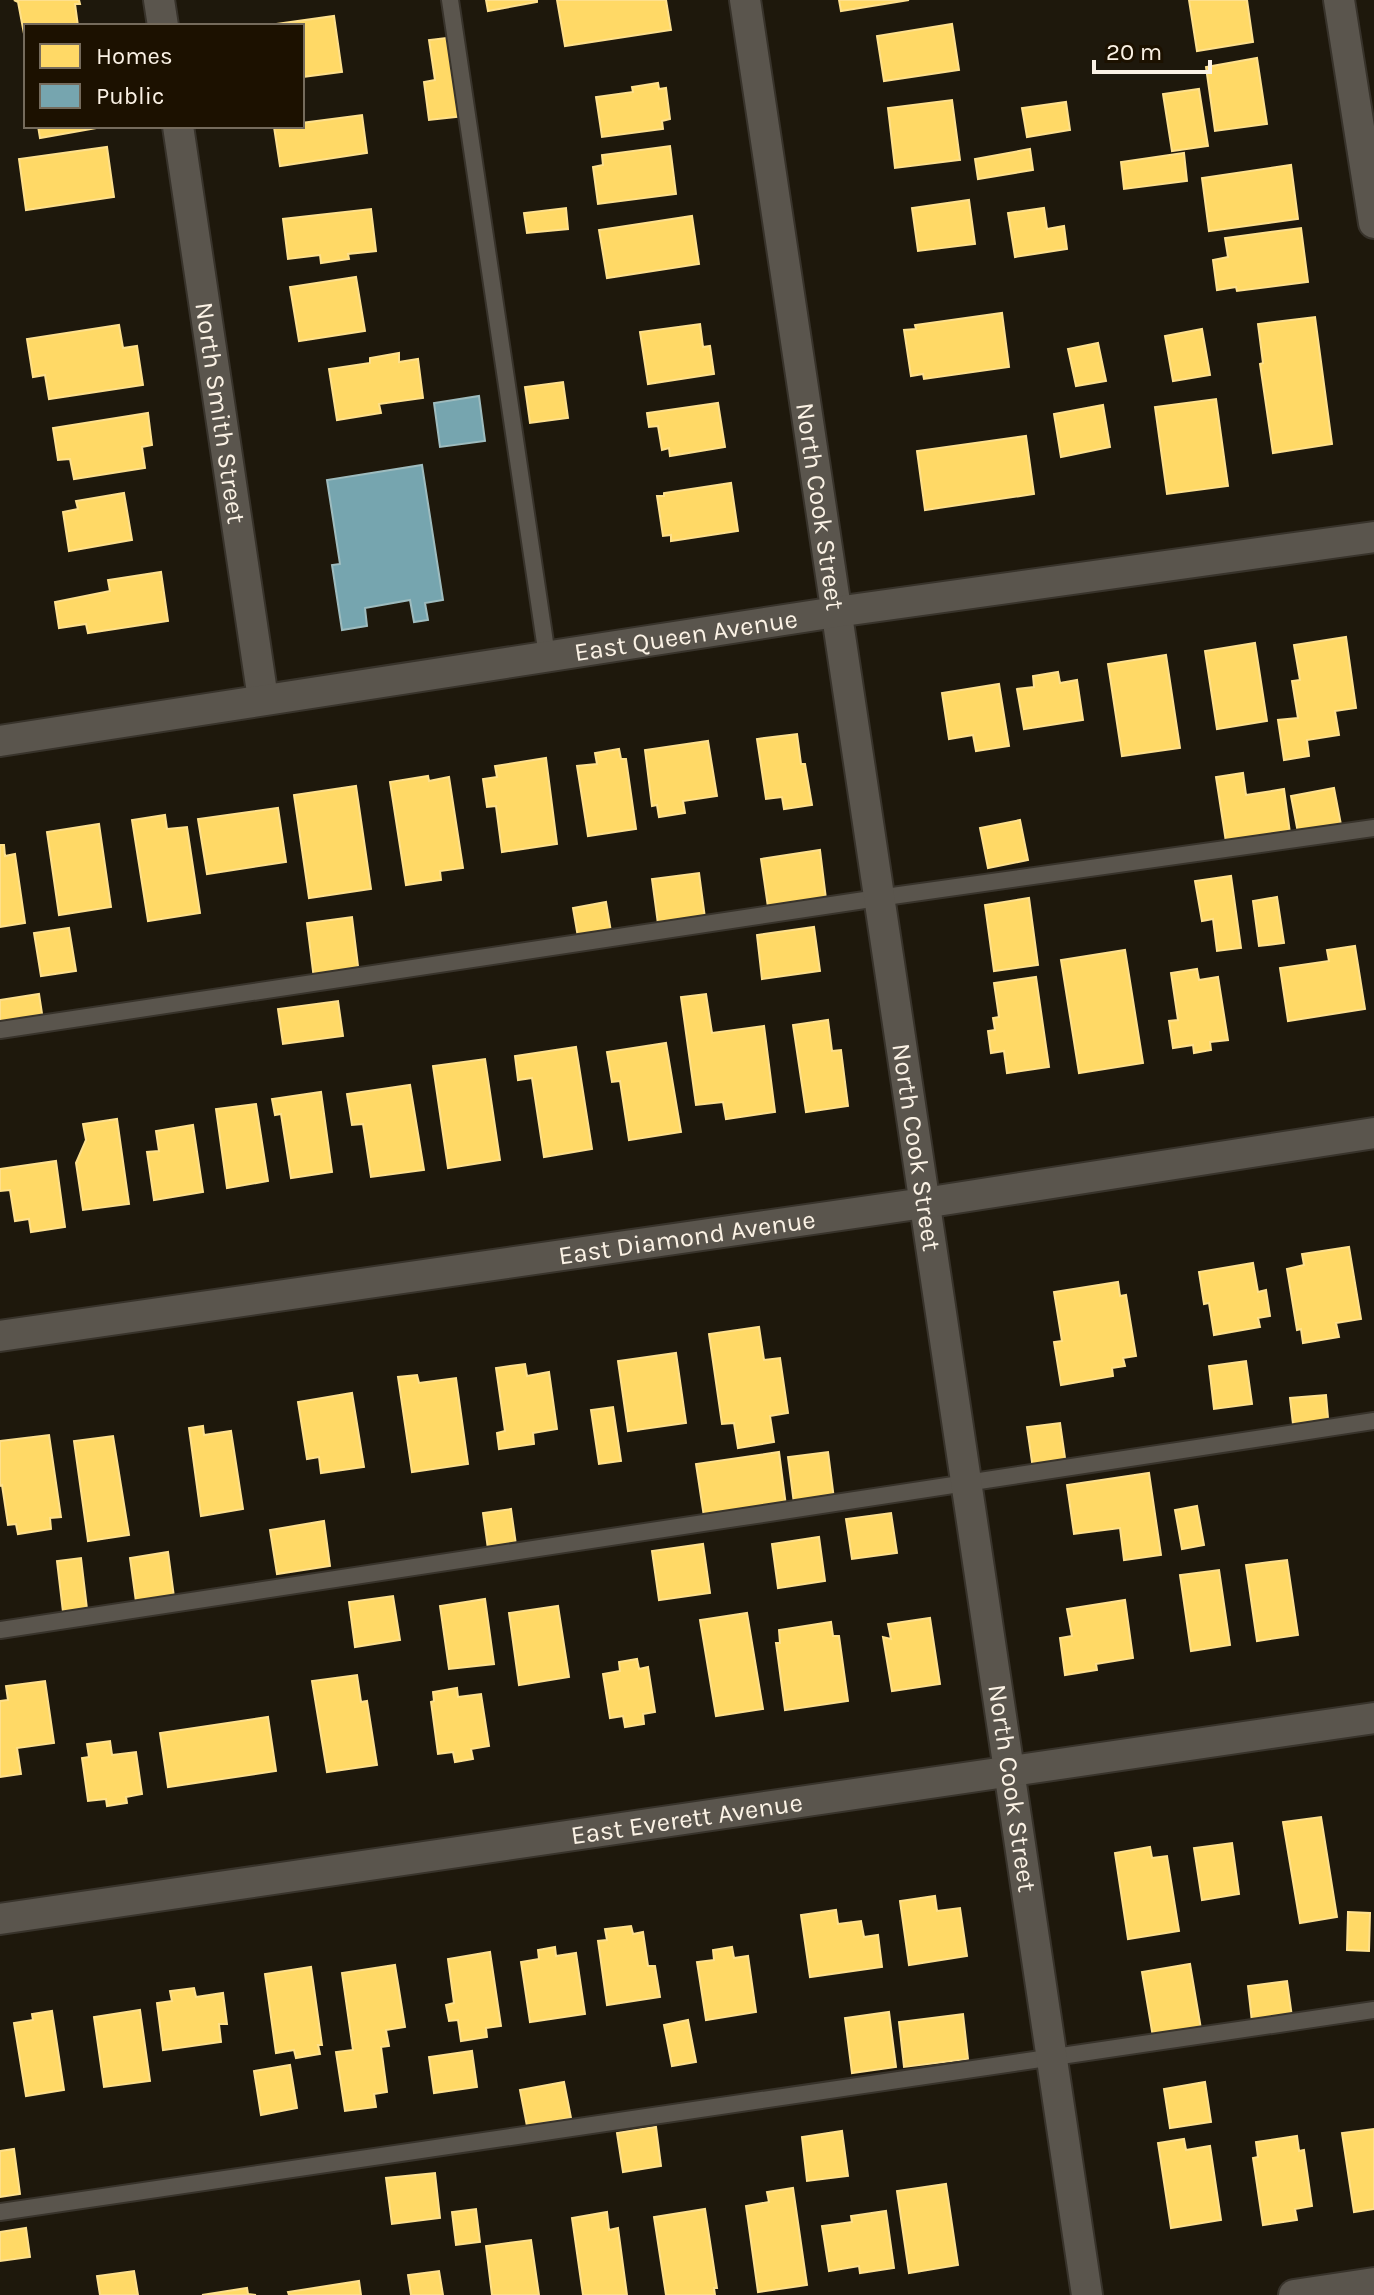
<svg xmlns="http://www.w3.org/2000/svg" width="1374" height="2295" viewBox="0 0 1374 2295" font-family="Karla,sans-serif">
<rect width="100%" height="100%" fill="#1e180c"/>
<g fill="#ffd966" stroke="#fee08c" stroke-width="2">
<path d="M14 0H79L80 4H75L78 26H26L25 39 18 2Z"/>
<path d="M486 0H537V2L488 11Z"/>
<path d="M557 0H666L671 30 565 46Z"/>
<path d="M839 0H909L841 11Z"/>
<path d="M1189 0H1247L1253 42 1197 51Z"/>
<path d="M334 16 342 72 302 77V26H262Z"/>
<path d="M952 24 959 70 884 81 877 36Z"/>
<path d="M454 37 464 116 429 120 424 82 435 80 429 40Z"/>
<path d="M1257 58 1267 124 1215 131 1206 67Z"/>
<path d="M658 83 659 89 666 88 670 119 662 121 663 129 602 137 596 97 633 92 632 87Z"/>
<path d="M1199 89 1208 146 1172 151 1163 94Z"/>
<path d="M952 100 960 160 895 168 888 108Z"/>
<path d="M1066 102 1070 130 1027 137 1022 108Z"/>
<path d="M362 115 367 153 280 166 274 127 302 126V123Z"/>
<path d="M38 126H97V128L40 138Z"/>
<path d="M670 146 676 194 598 204 593 167 603 165 602 155Z"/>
<path d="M107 147 114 197 26 210 19 159Z"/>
<path d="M1030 149 1033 170 978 179 975 159Z"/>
<path d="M1184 153 1187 181 1124 189 1121 162Z"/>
<path d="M1291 165 1298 219 1209 231 1202 178Z"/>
<path d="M969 200 975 244 918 251 912 208Z"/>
<path d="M566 208 568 229 527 233 524 213Z"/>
<path d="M1044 208 1047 229 1064 226 1067 249 1015 257 1008 213Z"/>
<path d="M371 209 376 251 348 254 349 259 321 263 320 255 288 259 283 219Z"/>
<path d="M692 216 699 264 607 278 599 230Z"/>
<path d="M1301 228 1308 282 1237 291 1236 287 1217 290 1213 260 1228 257 1225 238Z"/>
<path d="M356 277 365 331 299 341 290 287Z"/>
<path d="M1002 313 1009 367 924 379 923 374 911 376 904 330 916 329 915 325Z"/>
<path d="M1315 317 1332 444 1273 453 1260 364 1263 363 1258 324Z"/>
<path d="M700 324 703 347 710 346 714 374 648 384 640 332Z"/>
<path d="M119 325 123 348 137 346 143 385 49 399 45 375 33 377 27 339Z"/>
<path d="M1202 329 1210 375 1173 381 1165 336Z"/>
<path d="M1098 343 1106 381 1076 386 1068 349Z"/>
<path d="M399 353V362L418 359 423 398 379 404 381 413 337 420 329 369 370 363V358Z"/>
<path d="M563 382 568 418 530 423 525 387Z"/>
<path d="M1216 399 1228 486 1167 494 1155 407Z"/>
<path d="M718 403 725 447 670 456 669 448 662 450 658 426 649 427 647 413Z"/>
<path d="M1103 405 1110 447 1061 457 1054 414Z"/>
<path d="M148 413 152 445 142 447 145 468 74 479 70 459 58 460 53 428Z"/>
<path d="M1026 436 1034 494 925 510 917 451Z"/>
<path d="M731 483 738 531 671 541V535L663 536 657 496H664V493Z"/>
<path d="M124 493 132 540 69 551 63 512 78 509 76 501Z"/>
<path d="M161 572 168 621 88 633 86 624 59 628 55 602 110 591 108 580Z"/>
<path d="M1346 637 1356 708 1335 711 1339 735 1307 740 1309 756 1284 760 1278 720 1298 718 1292 681 1300 680 1294 645Z"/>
<path d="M1255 643 1267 721 1217 729 1205 651Z"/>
<path d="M1166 655 1180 748 1122 756 1108 664Z"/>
<path d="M1058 672 1060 683 1077 680 1083 720 1024 729 1017 689 1034 687 1033 676Z"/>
<path d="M999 684 1009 746 976 751 973 735 949 739 942 693Z"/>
<path d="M797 734 801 764H805L812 805 784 809 782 797 766 799 757 739Z"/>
<path d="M708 741 717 796 683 801 685 813 659 817 657 805 652 806 645 750Z"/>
<path d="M619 749 621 759H626L636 829 588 836 577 766 597 764 595 753Z"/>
<path d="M546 758 557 844 502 852 496 806 487 807 483 779 497 777 495 766Z"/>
<path d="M1243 773 1246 795 1284 789 1290 833 1226 842 1216 777Z"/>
<path d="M428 776 429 781 449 777 463 868 440 871 441 880 406 885 390 782Z"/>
<path d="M356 786 371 889 309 898 294 795Z"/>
<path d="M1334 788 1342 830 1299 838 1291 796Z"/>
<path d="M278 808 286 862 207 874 198 819Z"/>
<path d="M165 815 167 829 187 827 200 913 148 921 132 820Z"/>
<path d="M1020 820 1028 860 988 868 980 828Z"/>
<path d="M99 824 111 907 59 915 47 832Z"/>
<path d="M0 845H4L5 856 15 854 25 923 0 927Z"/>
<path d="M820 850 826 899 768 907 761 859Z"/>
<path d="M699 873 705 918 658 924 652 879Z"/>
<path d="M1231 876 1241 948 1217 951 1213 919 1202 921 1195 881Z"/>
<path d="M1277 897 1284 943 1259 946 1253 901Z"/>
<path d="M1029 898 1038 965 994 971 985 905Z"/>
<path d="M606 902 612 938 579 943 573 908Z"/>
<path d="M352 917 359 974 314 979 307 923Z"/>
<path d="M814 927 820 971 762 979 757 935Z"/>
<path d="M69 928 76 971 41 976 34 933Z"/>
<path d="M1355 946 1365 1009 1288 1021 1280 968 1329 961 1327 950Z"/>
<path d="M1125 950 1143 1063 1079 1073 1061 960Z"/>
<path d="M1197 969 1199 980 1218 977 1228 1040 1210 1042 1211 1050 1194 1053 1193 1045 1173 1048 1169 1021 1178 1020 1171 973Z"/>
<path d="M1036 977 1049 1067 1007 1073 1004 1051 991 1053 988 1031 995 1030 993 1018 999 1017 994 983Z"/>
<path d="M39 994 43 1020 0 1026V1000Z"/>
<path d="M706 994 712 1033 764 1026 775 1112 726 1119 723 1102 696 1105 681 997Z"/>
<path d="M338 1001 343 1036 283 1044 278 1009Z"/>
<path d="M828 1020 832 1051 841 1050 848 1106 806 1112 793 1025Z"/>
<path d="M666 1043 681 1132 629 1140 620 1081 612 1082 607 1052Z"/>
<path d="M576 1047 592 1149 544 1157 532 1078 518 1080 515 1056Z"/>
<path d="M485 1059 500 1160 448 1168 433 1066Z"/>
<path d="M410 1085 424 1170 371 1177 363 1124 352 1125 347 1094Z"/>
<path d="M321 1092 332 1172 291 1178 281 1114 275 1115 272 1099Z"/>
<path d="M256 1104 268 1181 227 1188 216 1109Z"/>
<path d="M117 1119 129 1204 83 1210 76 1163 86 1140 83 1124Z"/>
<path d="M193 1125 203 1192 154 1200 147 1152 159 1151 156 1131Z"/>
<path d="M56 1161 65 1227 31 1232 29 1219 15 1221 10 1190 0 1191V1169Z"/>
<path d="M1349 1247 1361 1319 1336 1323 1339 1337 1303 1343 1301 1329 1297 1330 1287 1269 1304 1265 1302 1254Z"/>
<path d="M1253 1263 1258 1292 1266 1290 1270 1316 1258 1318 1260 1327 1214 1335 1209 1303 1204 1304 1199 1272Z"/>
<path d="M1118 1282 1120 1296 1126 1295 1136 1356 1123 1358 1125 1366 1112 1368 1113 1376 1061 1385 1054 1342 1062 1341 1054 1292Z"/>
<path d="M759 1327 764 1360 780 1358 788 1413 770 1416 774 1442 738 1448 734 1423 722 1424 709 1334Z"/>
<path d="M676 1353 686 1423 628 1431 618 1361Z"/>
<path d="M1246 1361 1252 1404 1214 1409 1209 1366Z"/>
<path d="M525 1364 527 1376 549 1372 557 1429 533 1433 534 1444 499 1449 497 1433 505 1431 496 1368Z"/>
<path d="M417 1375 419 1383 456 1378 468 1464 412 1472 398 1377Z"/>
<path d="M352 1393 364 1467 321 1473 319 1457 307 1459 298 1402Z"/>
<path d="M1326 1395 1329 1429 1294 1433 1290 1398Z"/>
<path d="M613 1407 621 1461 599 1464 591 1410Z"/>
<path d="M1060 1423 1066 1465 1033 1469 1027 1427Z"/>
<path d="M203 1426 204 1435 231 1431 243 1509 201 1516 189 1428Z"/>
<path d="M49 1435 61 1517 50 1518 51 1529 18 1534 16 1524 8 1525 2 1485 0 1486V1441Z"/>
<path d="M113 1436 129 1535 88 1541 74 1441Z"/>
<path d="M779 1452 786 1506 704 1517 696 1464Z"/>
<path d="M828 1452 834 1499 794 1504 788 1457Z"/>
<path d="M1149 1473 1161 1555 1124 1560 1120 1528 1074 1534 1067 1485Z"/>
<path d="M1197 1506 1204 1545 1182 1549 1175 1510Z"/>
<path d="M511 1509 516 1545 488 1549 483 1513Z"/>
<path d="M891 1513 897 1553 852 1559 846 1519Z"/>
<path d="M324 1521 330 1566 277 1574 270 1530Z"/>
<path d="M819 1537 825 1581 778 1588 772 1544Z"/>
<path d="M703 1544 710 1593 659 1600 652 1551Z"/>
<path d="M168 1552 174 1597 136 1602 130 1558Z"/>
<path d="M81 1558 87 1609 63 1612 57 1561Z"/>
<path d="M1287 1560 1298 1635 1257 1641 1246 1565Z"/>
<path d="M1219 1570 1230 1645 1191 1651 1180 1575Z"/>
<path d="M393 1596 400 1640 355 1647 349 1602Z"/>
<path d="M485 1599 494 1664 449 1669 440 1606Z"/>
<path d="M1125 1600 1133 1658 1096 1664 1097 1670 1065 1675 1060 1638 1072 1636 1067 1609Z"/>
<path d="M558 1606 569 1677 519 1685 509 1613Z"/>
<path d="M747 1613 763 1709 716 1716 700 1620Z"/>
<path d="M930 1618 940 1684 892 1691 883 1637 891 1639 888 1624Z"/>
<path d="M831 1622 833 1636H839L848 1701 785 1710 776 1643H780L779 1630Z"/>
<path d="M637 1659 639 1669 648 1667 655 1712 643 1714 644 1724 625 1727 623 1716 610 1718 603 1674 620 1671 619 1662Z"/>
<path d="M357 1675 361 1702 367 1701 377 1765 327 1772 312 1681Z"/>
<path d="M45 1681 54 1743 17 1748 21 1774 0 1777V1701L8 1700 6 1686Z"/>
<path d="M457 1688 458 1697 481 1694 489 1746 471 1749 473 1759 455 1762 453 1752 438 1754 431 1702 434 1701 433 1692Z"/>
<path d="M268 1717 276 1771 168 1787 160 1733Z"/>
<path d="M110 1741 112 1755 136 1752 142 1794 126 1797 127 1803 107 1806 106 1799 88 1801 82 1758 89 1757 87 1744Z"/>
<path d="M1321 1817 1337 1917 1300 1923 1283 1822Z"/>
<path d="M1232 1843 1239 1894 1202 1900 1194 1848Z"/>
<path d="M1150 1847 1152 1858 1167 1856 1179 1931 1128 1939 1115 1853Z"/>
<path d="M935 1896 937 1911 960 1908 967 1956 909 1965 900 1901Z"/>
<path d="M836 1910 838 1924 861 1921 864 1937 878 1935 882 1967 810 1977 801 1915Z"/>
<path d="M1348 1912 1370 1913 1369 1951 1347 1950Z"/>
<path d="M631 1926 633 1934 643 1932 648 1966H655L660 1997 607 2005 598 1941 607 1940 605 1929Z"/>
<path d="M555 1947 556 1956 576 1953 585 2014 530 2022 521 1962 539 1959 538 1950Z"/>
<path d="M732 1947 734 1958 748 1956 756 2012 706 2020 697 1962 714 1960 713 1950Z"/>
<path d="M490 1952 501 2026 486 2028 487 2037 461 2041 458 2020 449 2021 446 2005 454 2003 448 1959Z"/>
<path d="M1190 1964 1201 2029 1153 2037 1142 1972Z"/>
<path d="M395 1965 405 2027 386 2030 389 2046 381 2047 387 2092 374 2094 376 2107 345 2111 336 2052 353 2050 342 1973Z"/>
<path d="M311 1967 322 2045H318L320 2054 296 2058 294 2050 276 2053 265 1974Z"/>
<path d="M1287 1981 1292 2017 1252 2022 1248 1986Z"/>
<path d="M194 1988 196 1997 223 1993 227 2024H219L221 2042 163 2050 157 2003 172 2001 170 1991Z"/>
<path d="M140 2010 150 2081 104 2087 94 2017Z"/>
<path d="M52 2011 64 2090 26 2096 14 2023 33 2020 32 2014Z"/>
<path d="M889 2012 896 2067 852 2073 845 2018Z"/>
<path d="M963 2014 968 2059 904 2067 899 2022Z"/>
<path d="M688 2020 696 2062 672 2066 664 2025Z"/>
<path d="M472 2051 477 2087 434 2093 429 2057Z"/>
<path d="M290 2065 297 2108 261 2115 254 2071Z"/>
<path d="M564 2082 571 2118 527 2126 520 2090Z"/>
<path d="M1205 2082 1211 2122 1170 2128 1164 2089Z"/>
<path d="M656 2127 661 2166 623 2172 617 2133Z"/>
<path d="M1374 2129V2209L1354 2212 1342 2133Z"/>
<path d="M842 2131 848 2176 807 2181 802 2137Z"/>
<path d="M1297 2136 1299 2151 1304 2150 1312 2206 1295 2209 1297 2220 1263 2225 1253 2158 1258 2157 1256 2142Z"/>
<path d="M1184 2139 1186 2150 1210 2146 1221 2220 1171 2228 1158 2143Z"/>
<path d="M14 2149 20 2194 0 2197V2151Z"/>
<path d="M435 2173 440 2218 392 2224 386 2178Z"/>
<path d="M946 2184 958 2265 909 2273 897 2191Z"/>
<path d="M793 2188 807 2285 758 2292 746 2206 769 2202 767 2192Z"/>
<path d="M476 2209 480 2242 456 2245 452 2212Z"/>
<path d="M705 2209 717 2288H714L715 2295H666L654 2217Z"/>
<path d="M886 2211 894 2268 860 2273 859 2266 829 2271 822 2226 852 2222 851 2216Z"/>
<path d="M607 2212 609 2230 618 2228 627 2295H583L572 2218Z"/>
<path d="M26 2228 30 2257 0 2261V2232Z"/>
<path d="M531 2240 539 2295H492L486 2246Z"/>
<path d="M134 2271 138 2295H100L97 2276Z"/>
<path d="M439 2271 443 2295H411L408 2275Z"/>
<path d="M359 2281 361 2295H289L288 2292Z"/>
<path d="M247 2288 248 2294 256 2295H202Z"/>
</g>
<g fill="#76a5af" stroke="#9ebcbf" stroke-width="2">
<path d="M479 396 485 441 440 447 434 403Z"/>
<path d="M422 465 443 600 425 603 428 620 414 622 410 600 365 608 367 626 342 630 332 565 340 564 327 480Z"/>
</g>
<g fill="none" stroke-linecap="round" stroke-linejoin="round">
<defs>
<g id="lane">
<path d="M450 0 547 656"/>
<path d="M0 1030 878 898 1374 828"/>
<path d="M0 1630 1374 1421"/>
<path d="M0 2212 1374 2010"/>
</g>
<g id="street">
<path d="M159 0 163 26"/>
<path id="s1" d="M745 0C858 765 976 1530 1087 2295"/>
<path d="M1339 0 1374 223"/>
<path id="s2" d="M178 126 263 699"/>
<path id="s3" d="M0 741 836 612 1374 537"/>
<path id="s4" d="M0 1336 924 1203 1374 1133"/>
<path id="s5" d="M0 1919 1374 1718"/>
<path d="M1294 2295 1374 2283"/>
</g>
</defs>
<use href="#lane" stroke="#38332b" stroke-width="20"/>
<use href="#street" stroke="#38332b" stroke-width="34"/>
<use href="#lane" stroke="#5a554d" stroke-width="16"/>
<use href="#street" stroke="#5a554d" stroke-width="30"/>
</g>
<g text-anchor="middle" stroke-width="8" stroke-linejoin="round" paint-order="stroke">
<g font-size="26" fill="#fbf2e5" stroke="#1c1100">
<text dy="9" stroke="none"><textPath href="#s2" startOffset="290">North Smith Street</textPath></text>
<text dy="9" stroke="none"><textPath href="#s1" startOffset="512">North Cook Street</textPath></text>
<text dy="9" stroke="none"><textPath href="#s3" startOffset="694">East Queen Avenue</textPath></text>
<text dy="9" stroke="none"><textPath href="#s1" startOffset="1160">North Cook Street</textPath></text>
<text dy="9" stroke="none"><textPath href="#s4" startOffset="694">East Diamond Avenue</textPath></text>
<text dy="9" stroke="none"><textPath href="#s1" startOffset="1808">North Cook Street</textPath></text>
<text dy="9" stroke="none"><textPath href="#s5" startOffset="694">East Everett Avenue</textPath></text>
</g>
</g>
<rect x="24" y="24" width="280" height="104" fill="#1c1100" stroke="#756b5c" stroke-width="2"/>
<rect x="40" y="44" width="40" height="24" fill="#ffd966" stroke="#756b5c" stroke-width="2"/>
<text x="96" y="64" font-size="24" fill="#fbf2e5">Homes</text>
<rect x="40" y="84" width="40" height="24" fill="#76a5af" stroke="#756b5c" stroke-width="2"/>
<text x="96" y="104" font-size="24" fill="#fbf2e5">Public</text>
<path d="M1094 60v12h116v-12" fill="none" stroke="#fbf2e5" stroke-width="4"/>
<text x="1106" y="60" font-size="24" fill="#fbf2e5" stroke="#1c1100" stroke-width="6" paint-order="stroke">20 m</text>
</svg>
